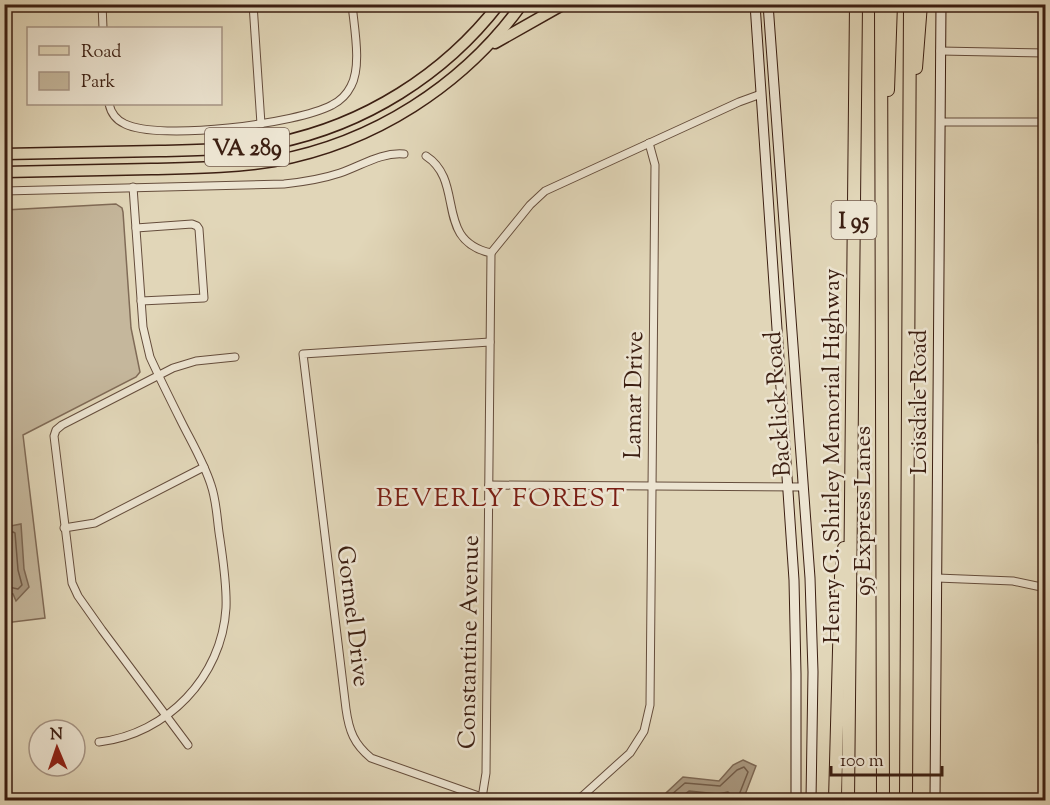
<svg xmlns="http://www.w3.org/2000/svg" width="1050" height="805" viewBox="0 0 1050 805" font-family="'Sorts Mill Goudy',serif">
<rect width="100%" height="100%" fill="#e1d6b8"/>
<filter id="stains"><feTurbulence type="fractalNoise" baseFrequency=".00333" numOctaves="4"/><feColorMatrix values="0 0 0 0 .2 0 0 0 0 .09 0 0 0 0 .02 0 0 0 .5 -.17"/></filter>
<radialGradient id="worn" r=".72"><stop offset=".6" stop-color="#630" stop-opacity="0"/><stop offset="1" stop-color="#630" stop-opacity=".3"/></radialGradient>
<path fill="#c5b79c" stroke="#806b57" stroke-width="1.5" d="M116 204 122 208 123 212 131 328 140 372 136 377 23 435 45 618 5 623V210Z"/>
<g fill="#a99880" stroke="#7d6854" stroke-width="1.5">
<path d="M21 524 24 569 29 587 16 601 13 594 5 592V527Z"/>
<path d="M743 760 756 766 743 800H663L666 793 683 777 719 781 733 765Z"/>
</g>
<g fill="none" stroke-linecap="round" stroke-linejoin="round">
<g stroke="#725c49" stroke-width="1.5">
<path d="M4 532H13L15 533 18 570 22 585 18 589 4 586"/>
<path d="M670 800 671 795 685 783 720 786 737 770 744 767 748 772 737 800"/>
<path d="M677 800 689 791 718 794 728 792 730 794V800"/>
</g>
<defs>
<g id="street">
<path d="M102 4 103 28"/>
<path d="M253 4 261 124"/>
<path d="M940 51 1046 53"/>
<path d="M109 104C111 113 116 120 125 124 160 141 297 124 332 105 340 101 347 94 351 86 362 66 354 27 352 4"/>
<path d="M940 122H1046"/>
<path d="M1045 122 1042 442 1046 463"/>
<path d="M426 156C466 182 433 240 491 253L486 773 482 798"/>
<path d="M4 191 284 184C303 182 322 179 340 173 361 166 381 152 404 154"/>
<path d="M136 228 192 224 197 226 199 229 204 298 141 301"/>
<path d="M491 253 530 205 545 191 739 102 761 94"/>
<path d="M489 485 803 487"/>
<path d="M64 528 95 523 204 467"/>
<path d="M937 578 1013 581 1046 588"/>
<path d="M99 742C167 734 222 677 226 608 227 585 223 561 220 539 217 522 217 502 211 485 204 463 192 443 182 423 171 401 160 379 150 357L143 327 133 187"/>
<path d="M188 745 102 630 78 596 72 583 54 436 56 430 62 425 173 368 196 361 235 357"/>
<path d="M490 800 371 758C354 744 349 731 346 709L303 354 490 342"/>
<path d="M578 800 630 753 644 731 650 705 655 165 649 143"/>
</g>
<g id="secondary">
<path d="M755 4 794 580 796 674V800"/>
<path d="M768 4 810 578 813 672 811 800"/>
<path d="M935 800 941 4"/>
</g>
<g id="primary">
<path d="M495 43 564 4"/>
<path d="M4 154C56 153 107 152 159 151 198 150 238 150 276 143 364 125 444 75 499 4"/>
<path d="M4 172C53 171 102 170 151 169 192 168 233 168 274 161 373 143 463 86 522 4"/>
</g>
<g id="highway">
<path d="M881 4 883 800"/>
<path d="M916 68 921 4"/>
<path d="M888 90 891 4"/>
<path d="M835 800 841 576 844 548"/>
<path d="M848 800 856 4"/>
<path d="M906 800 910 4"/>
</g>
</defs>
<use href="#street" stroke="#654d3c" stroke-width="9"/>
<use href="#secondary" stroke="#3c1f12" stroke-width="11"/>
<use href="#primary" stroke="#3c1f12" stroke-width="13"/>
<use href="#highway" stroke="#3c1f12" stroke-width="14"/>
<use href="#street" stroke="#ece4d1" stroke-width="7"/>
<use href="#secondary" stroke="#ece4d1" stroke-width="9"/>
<use href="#primary" stroke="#e1d6b8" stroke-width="10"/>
<use href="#highway" stroke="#e1d6b8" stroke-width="12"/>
</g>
<g text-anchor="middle" stroke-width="5" stroke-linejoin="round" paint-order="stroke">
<g fill="#ece4d1" stroke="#715a4b" stroke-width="1.5">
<rect x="205" y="128" width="84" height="38" rx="4.5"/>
<rect x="831.5" y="201" width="45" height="38" rx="4.5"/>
</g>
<g font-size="22" font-weight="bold" fill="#3c1f12">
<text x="247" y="155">VA 289</text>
<text x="854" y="228">I 95</text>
</g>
<g font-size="24" fill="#3c1f12" stroke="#ece4d1">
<text transform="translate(633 395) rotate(-89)" y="8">Lamar Drive</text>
<text transform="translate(918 402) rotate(-90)" y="8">Loisdale Road</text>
<text transform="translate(777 404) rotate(-94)" y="8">Backlick Road</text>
<text transform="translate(831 456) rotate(-90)" y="8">Henry G. Shirley Memorial Highway</text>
<text transform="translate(862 511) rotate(-90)" y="8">95 Express Lanes</text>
<text transform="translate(354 616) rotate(83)" y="8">Gormel Drive</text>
<text transform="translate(468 642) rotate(-89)" y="8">Constantine Avenue</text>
</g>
<g font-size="26" letter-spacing="1.5" fill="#7a1f14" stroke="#ece4d1">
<text x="501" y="506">BEVERLY FOREST</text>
</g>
</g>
<rect width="1050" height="805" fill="none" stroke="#e1d6b8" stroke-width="24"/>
<rect x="6" y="6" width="1038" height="793" fill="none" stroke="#3c1f12" stroke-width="3"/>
<rect x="12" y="12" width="1026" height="781" fill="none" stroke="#3c1f12" stroke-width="1.5"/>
<rect x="27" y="27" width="195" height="78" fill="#ece4d1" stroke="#a69585" stroke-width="1.5"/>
<rect x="39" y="46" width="30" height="9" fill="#e1d6b8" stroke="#a69585" stroke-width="1.5"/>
<text x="81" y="57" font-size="18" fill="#3c1f12">Road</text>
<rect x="39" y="72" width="30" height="18" fill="#c5b79c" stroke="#a69585" stroke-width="1.5"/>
<text x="81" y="87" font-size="18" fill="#3c1f12">Park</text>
<g transform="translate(57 748) rotate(358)"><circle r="28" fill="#ece4d1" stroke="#a69585" stroke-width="1.5"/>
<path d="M0-4.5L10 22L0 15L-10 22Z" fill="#8f2418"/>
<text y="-9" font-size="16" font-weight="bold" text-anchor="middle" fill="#3c1f12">N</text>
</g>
<path d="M831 766v9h111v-9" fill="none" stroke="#3c1f12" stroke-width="3"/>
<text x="840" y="766" font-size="18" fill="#3c1f12" stroke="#ece4d1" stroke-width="4.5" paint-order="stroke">100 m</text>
<rect width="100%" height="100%" filter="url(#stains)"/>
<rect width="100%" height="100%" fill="url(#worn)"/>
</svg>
